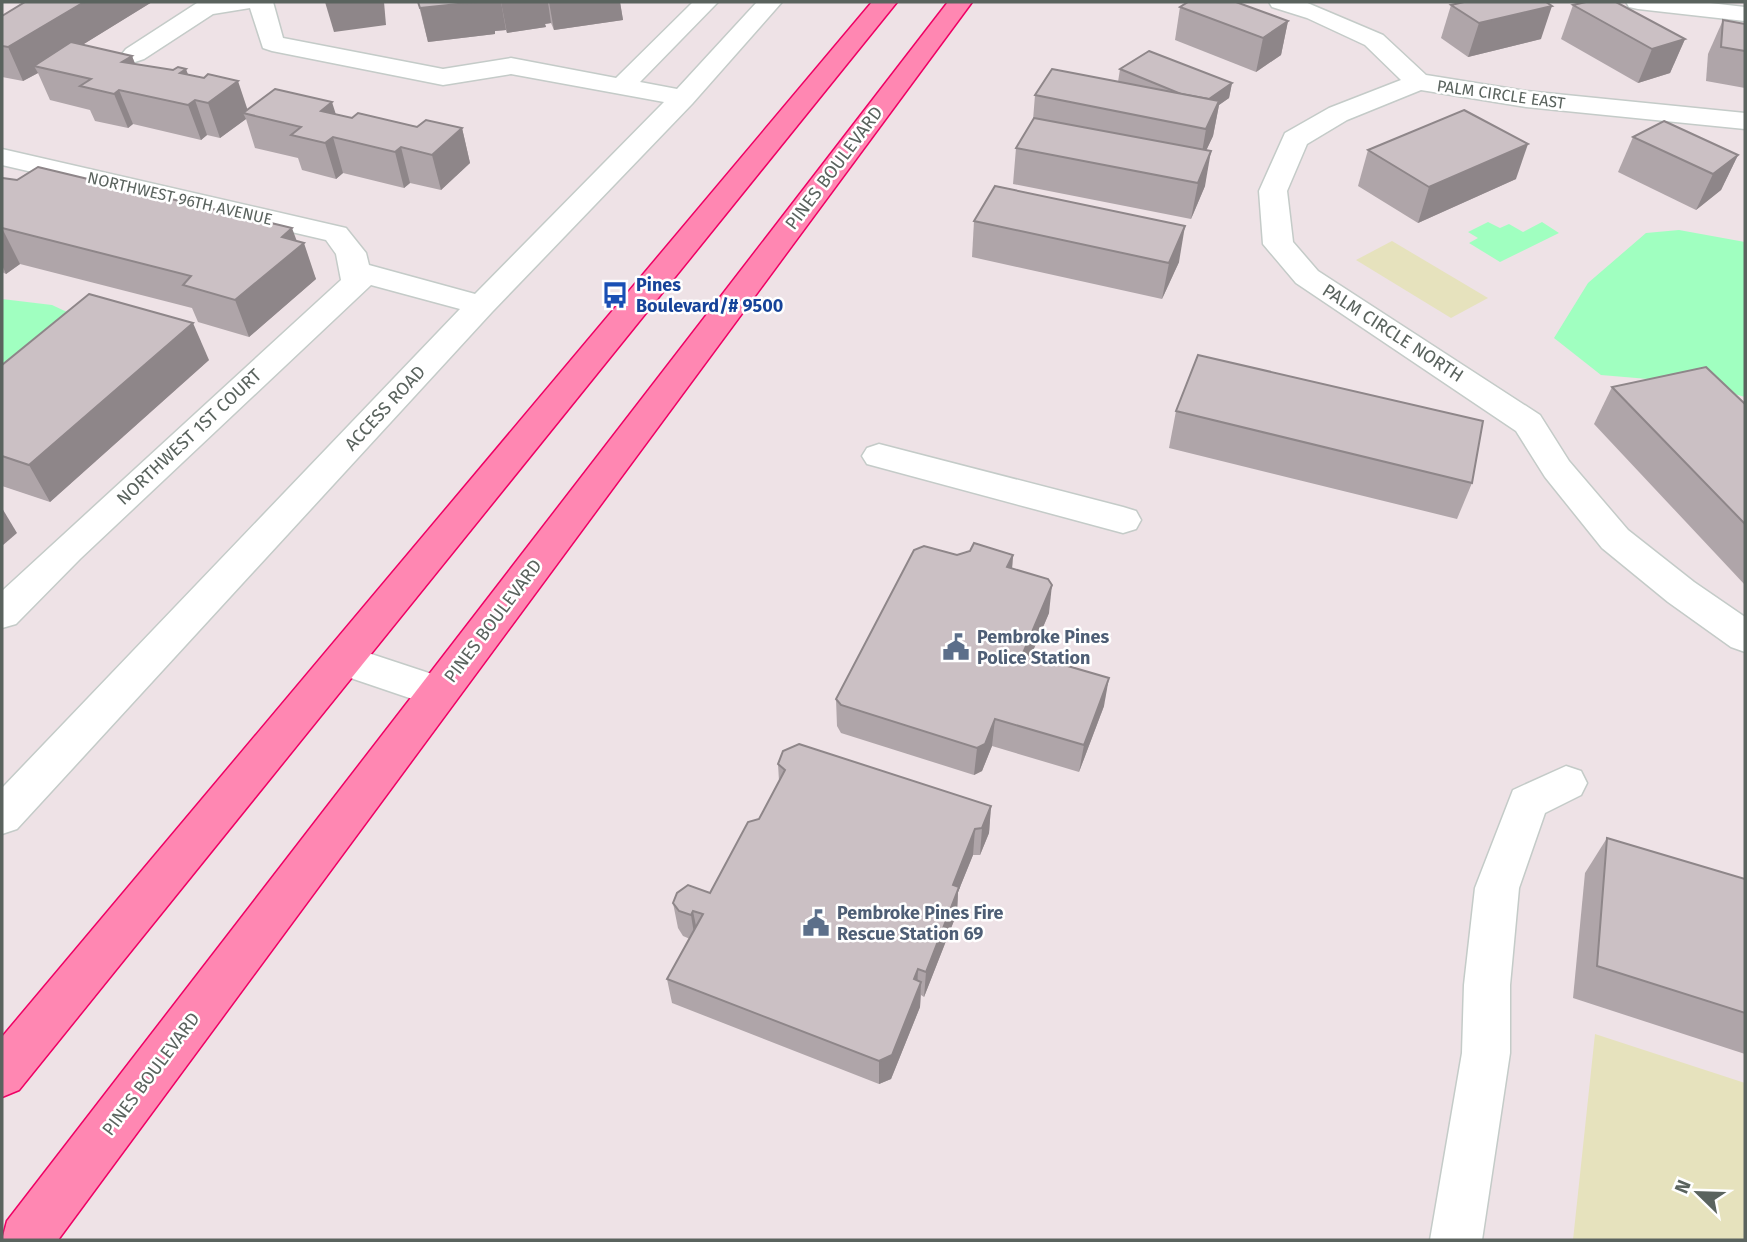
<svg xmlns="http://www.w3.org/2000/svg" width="1747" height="1242" viewBox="0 0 1747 1242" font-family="'Fira Sans',sans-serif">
<rect width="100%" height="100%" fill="#eee2e6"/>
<g fill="#e6e2bd">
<path d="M1392 241 1488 298 1451 318 1356 260Z"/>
<path d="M1595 1034 1745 1083V1240H1573Z"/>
</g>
<g fill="#a0ffc0">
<path d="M1488 222 1500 228 1509 224 1523 232 1542 222 1559 233 1500 262 1469 243 1478 238 1468 232Z"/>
<path d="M1679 230 1745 242V397L1695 383 1601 375 1554 338 1588 283 1646 233Z"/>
<path d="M2 299 52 305 67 312 2 381Z"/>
</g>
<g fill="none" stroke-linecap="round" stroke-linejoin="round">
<defs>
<g id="minor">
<path d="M273 2 283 38 443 69 511 58 616 78 693 2H718L640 82 677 89 757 2H782L692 104 492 312 17 829 2 834V788L460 309 371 285 80 559 16 624 2 628V591L341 280 336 254 326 240 2 165V149L346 228 366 253 369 265 475 294 664 102 511 74 443 85 272 51 263 48 250 8 213 14 144 59 135 62 126 59 122 54 126 49 197 3Z"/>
<path d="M1269 2H1305L1383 35 1426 75 1526 91 1745 113V129L1526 107 1421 90 1347 120 1307 144 1287 191 1293 242 1318 271 1540 415 1569 461 1628 530 1694 582 1745 617V652L1731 647 1668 602 1602 548 1545 477 1516 431 1296 283 1263 244 1259 191 1285 133 1329 108 1401 80 1365 45 1307 18 1272 7Z"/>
<path d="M1626 2H1701L1745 7V21L1638 9 1629 7Z"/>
<path d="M879 444 1123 507 1136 511 1141 520 1136 529 1123 533 867 464 862 456 867 448Z"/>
<path d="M344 645 453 681 459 692 453 703 439 708 330 671 324 660 330 649Z"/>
<path d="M1566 766 1581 771 1587 783 1581 795 1545 813 1519 888 1510 985V1053L1482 1240H1430L1462 1053 1464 985 1475 888 1513 790Z"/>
</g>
<g id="highway">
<path d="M872 2H897L19 1090 2 1097V1037Z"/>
<path d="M948 2H972L58 1240H2L7 1221Z"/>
</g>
</defs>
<use href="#minor" stroke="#c4cbc8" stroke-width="3"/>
<use href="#highway" stroke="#ef0064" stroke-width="3"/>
<use href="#minor" fill="#fff" fill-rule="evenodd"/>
<use href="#highway" fill="#ff87b2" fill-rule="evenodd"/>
</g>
<g fill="#afa5a9">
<path d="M25 2H152L82 45 132 56 135 64 188 74 248 110 336 114 352 118 417 127 462 128 470 163 441 190 410 183 404 188 343 173 336 179 302 170 298 158 255 148 246 119 220 138 207 135 201 140 133 124 128 128 95 121 90 110 50 100 38 73 23 81 2 77V16Z"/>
<path d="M418 2H620L623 20 554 30 551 23 545 24 546 27 507 33 506 30 495 31V34L428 42Z"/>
<path d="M1451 5 1541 39 1468 57 1441 38Z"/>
<path d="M1573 5 1685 39 1670 73 1638 83 1561 39Z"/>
<path d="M1180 7 1288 21 1281 55 1256 72 1175 40Z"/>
<path d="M1723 20 1745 24V88L1706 81 1708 54Z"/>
<path d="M1120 69 1232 83 1229 98 1219 105 1213 136 1206 150 1205 186 1191 219 1013 184 1016 148 1033 120 1035 95 1118 82Z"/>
<path d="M1633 137 1738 155 1721 190 1696 210 1618 172Z"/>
<path d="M1368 150 1516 179 1418 223 1358 186Z"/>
<path d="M2 178 297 241 316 279 249 337 198 322 192 308 20 264 6 274 2 272Z"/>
<path d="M974 221 1179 262 1162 299 972 257Z"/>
<path d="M209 360 50 502 2 486V365Z"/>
<path d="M1612 387 1745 404V585L1594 424Z"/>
<path d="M1176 411 1472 483 1457 519 1169 448Z"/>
<path d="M957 555H1013L1012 568 1049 613 1031 656 1104 706 1079 772 992 746 982 771 974 775 841 733 837 726 836 699Z"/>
<path d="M778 764 991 806 989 833 980 855H973L958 892 957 913 924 997 921 995 920 1007 891 1079 879 1084 672 1003 667 979 690 939 683 936 678 928 673 903 710 893 759 819 779 781Z"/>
<path d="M1607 838 1745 879V1054L1573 998 1585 873Z"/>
</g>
<g fill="#8e8689">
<path d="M84 2H152L45 68 34 66 38 73 23 81 8 47Z"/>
<path d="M325 2H384L386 25 334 32Z"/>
<path d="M477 2H501L506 30 495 31V34L428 42 420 8Z"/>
<path d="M501 2H548L551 23 545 24 546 27 507 33Z"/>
<path d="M549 2H620L623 20 554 30Z"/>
<path d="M1552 6 1541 39 1468 57 1479 23Z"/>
<path d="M1288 21 1281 55 1256 72 1263 38Z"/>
<path d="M1685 39 1670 73 1638 83 1652 49Z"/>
<path d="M132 56 145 90 122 62Z"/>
<path d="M186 69 198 101 195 100 207 135 201 140 188 105 180 73Z"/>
<path d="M238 81 249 114 243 113 246 119 220 138 208 103Z"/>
<path d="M1232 83 1229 98 1219 105 1213 136 1200 164 1206 129 1204 103Z"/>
<path d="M119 90 133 124 128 128 114 94Z"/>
<path d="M332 102 343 137H333L343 173 336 179 325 143 321 111Z"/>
<path d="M462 128 470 163 441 190 432 155Z"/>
<path d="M1528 144 1516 179 1418 223 1429 187Z"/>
<path d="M401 147 410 183 404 188 395 152Z"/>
<path d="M1211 151 1205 186 1191 219 1198 183Z"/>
<path d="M1738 155 1721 190 1696 210 1713 174Z"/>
<path d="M1185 226 1179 262 1162 299 1169 263Z"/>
<path d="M2 228 20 264 6 274 2 265Z"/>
<path d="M292 228 299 247 304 243 316 279 249 337 235 300 282 237Z"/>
<path d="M193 323 209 360 50 502 29 465Z"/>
<path d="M2 508 17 533 2 546Z"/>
<path d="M1013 555 1011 583 1007 567Z"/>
<path d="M1052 585 1049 613 1020 681 1023 653Z"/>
<path d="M1109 678 1104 706 1079 772 1084 745Z"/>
<path d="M995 719 992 746 982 771 974 775 977 748Z"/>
<path d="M991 806 989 833 980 855 982 828Z"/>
<path d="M975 829 973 855 958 892 957 913 924 997 926 972 953 885Z"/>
<path d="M693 911 698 936 695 940 691 915Z"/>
<path d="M918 969 917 992 921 982 920 1007 891 1079 879 1084V1061Z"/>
</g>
<g fill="#cbc0c4" stroke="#8e8689" stroke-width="2">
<path d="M25 2H84L8 47 2 46V16Z"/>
<path d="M418 2H477L420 8Z"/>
<path d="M1188 2H1236L1288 21 1263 38 1180 7Z"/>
<path d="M1464 2H1546L1552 6 1479 23 1451 5Z"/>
<path d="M1586 2H1616L1685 39 1652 49 1573 5Z"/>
<path d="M1723 20 1745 24V51L1721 47Z"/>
<path d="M71 42 132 56 122 62 173 70 178 67 186 69 180 73 204 78 208 74 238 81 208 103 195 100 188 105 119 90 114 94 80 86 91 79 34 66Z"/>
<path d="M1149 51 1232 83 1209 99 1181 94 1120 69Z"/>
<path d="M1052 69 1219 101 1206 129 1035 95Z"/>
<path d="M275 89 332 102 321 111 352 118 358 113 417 127 426 120 462 128 432 155 401 147 395 152 333 137 325 143 291 135 301 127 243 113Z"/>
<path d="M1464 110 1528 144 1429 187 1368 150Z"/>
<path d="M1034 118 1211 151 1198 183 1016 148Z"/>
<path d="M1664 121 1738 155 1713 174 1633 137Z"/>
<path d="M38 167 292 228 282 237 304 243 235 300 183 285 191 276 2 228V178L17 180Z"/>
<path d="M995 186 1185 226 1169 263 974 221Z"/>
<path d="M89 294 193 323 29 465 2 456V365Z"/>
<path d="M1198 355 1483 421 1472 483 1176 411Z"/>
<path d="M1706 367 1745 404V524L1612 387Z"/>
<path d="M974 543 1013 555 1007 567 1048 579 1052 585 1023 653 1109 678 1084 745 995 719 985 744 977 748 841 705 836 699 914 550 924 546 957 555 970 551Z"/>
<path d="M799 744 991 806 982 828 975 829 953 885 959 887 926 972 918 969 914 979 921 982 892 1055 879 1061 667 979 703 914 693 911 691 915 679 911 673 903 677 893 688 885 710 893 748 822 759 819 785 770 778 764 783 751Z"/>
<path d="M1607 838 1745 879V1013L1597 966Z"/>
</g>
<defs>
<symbol id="bus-bare" viewBox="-9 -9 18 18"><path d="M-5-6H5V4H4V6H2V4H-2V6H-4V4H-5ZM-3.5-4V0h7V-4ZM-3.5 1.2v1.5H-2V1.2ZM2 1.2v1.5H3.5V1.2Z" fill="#1a4fb4" stroke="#fff" stroke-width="2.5" paint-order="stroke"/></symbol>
<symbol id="civic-bare" viewBox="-9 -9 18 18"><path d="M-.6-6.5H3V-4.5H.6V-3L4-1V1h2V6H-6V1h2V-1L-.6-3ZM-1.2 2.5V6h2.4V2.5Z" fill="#5c6f8a" stroke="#fff" stroke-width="2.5" paint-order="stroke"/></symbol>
</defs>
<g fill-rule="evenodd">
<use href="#bus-bare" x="596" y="276" width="38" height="38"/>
<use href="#civic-bare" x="937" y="628" width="38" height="38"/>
<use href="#civic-bare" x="797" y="904" width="38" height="38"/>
</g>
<g text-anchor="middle" stroke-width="5" stroke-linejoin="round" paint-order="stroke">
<g font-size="16" fill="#5a635e" stroke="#fff">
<text transform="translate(1501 94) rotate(8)" y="6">PALM CIRCLE EAST</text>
<text transform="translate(180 198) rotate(13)" y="6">NORTHWEST 96TH AVENUE</text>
</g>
<g font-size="18" fill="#5a635e" stroke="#fff">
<text transform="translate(834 168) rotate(-53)" y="6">PINES BOULEVARD</text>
<text transform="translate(1393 333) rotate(33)" y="6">PALM CIRCLE NORTH</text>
<text transform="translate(385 408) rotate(-47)" y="6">ACCESS ROAD</text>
<text transform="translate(189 437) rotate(-43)" y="6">NORTHWEST 1ST COURT</text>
<text transform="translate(493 621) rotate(-53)" y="6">PINES BOULEVARD</text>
<text transform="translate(151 1074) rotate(-53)" y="6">PINES BOULEVARD</text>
</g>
<g font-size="18" font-weight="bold" fill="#164399" stroke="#fff" text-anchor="start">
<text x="636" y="291">Pines<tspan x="636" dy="21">Boulevard/# 9500</tspan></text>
</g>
<g font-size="18" font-weight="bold" fill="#4e5e75" stroke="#fff" text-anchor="start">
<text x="977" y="643">Pembroke Pines<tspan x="977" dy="21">Police Station</tspan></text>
<text x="837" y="919">Pembroke Pines Fire<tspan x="837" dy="21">Rescue Station 69</tspan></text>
</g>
</g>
<rect width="1747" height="1242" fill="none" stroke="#5a635e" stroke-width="7"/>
<g transform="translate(1698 1193) rotate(293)" stroke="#ffffff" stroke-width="5" paint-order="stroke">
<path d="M0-5L12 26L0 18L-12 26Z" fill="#5a635e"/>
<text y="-10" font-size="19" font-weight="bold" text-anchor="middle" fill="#5a635e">N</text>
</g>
</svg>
